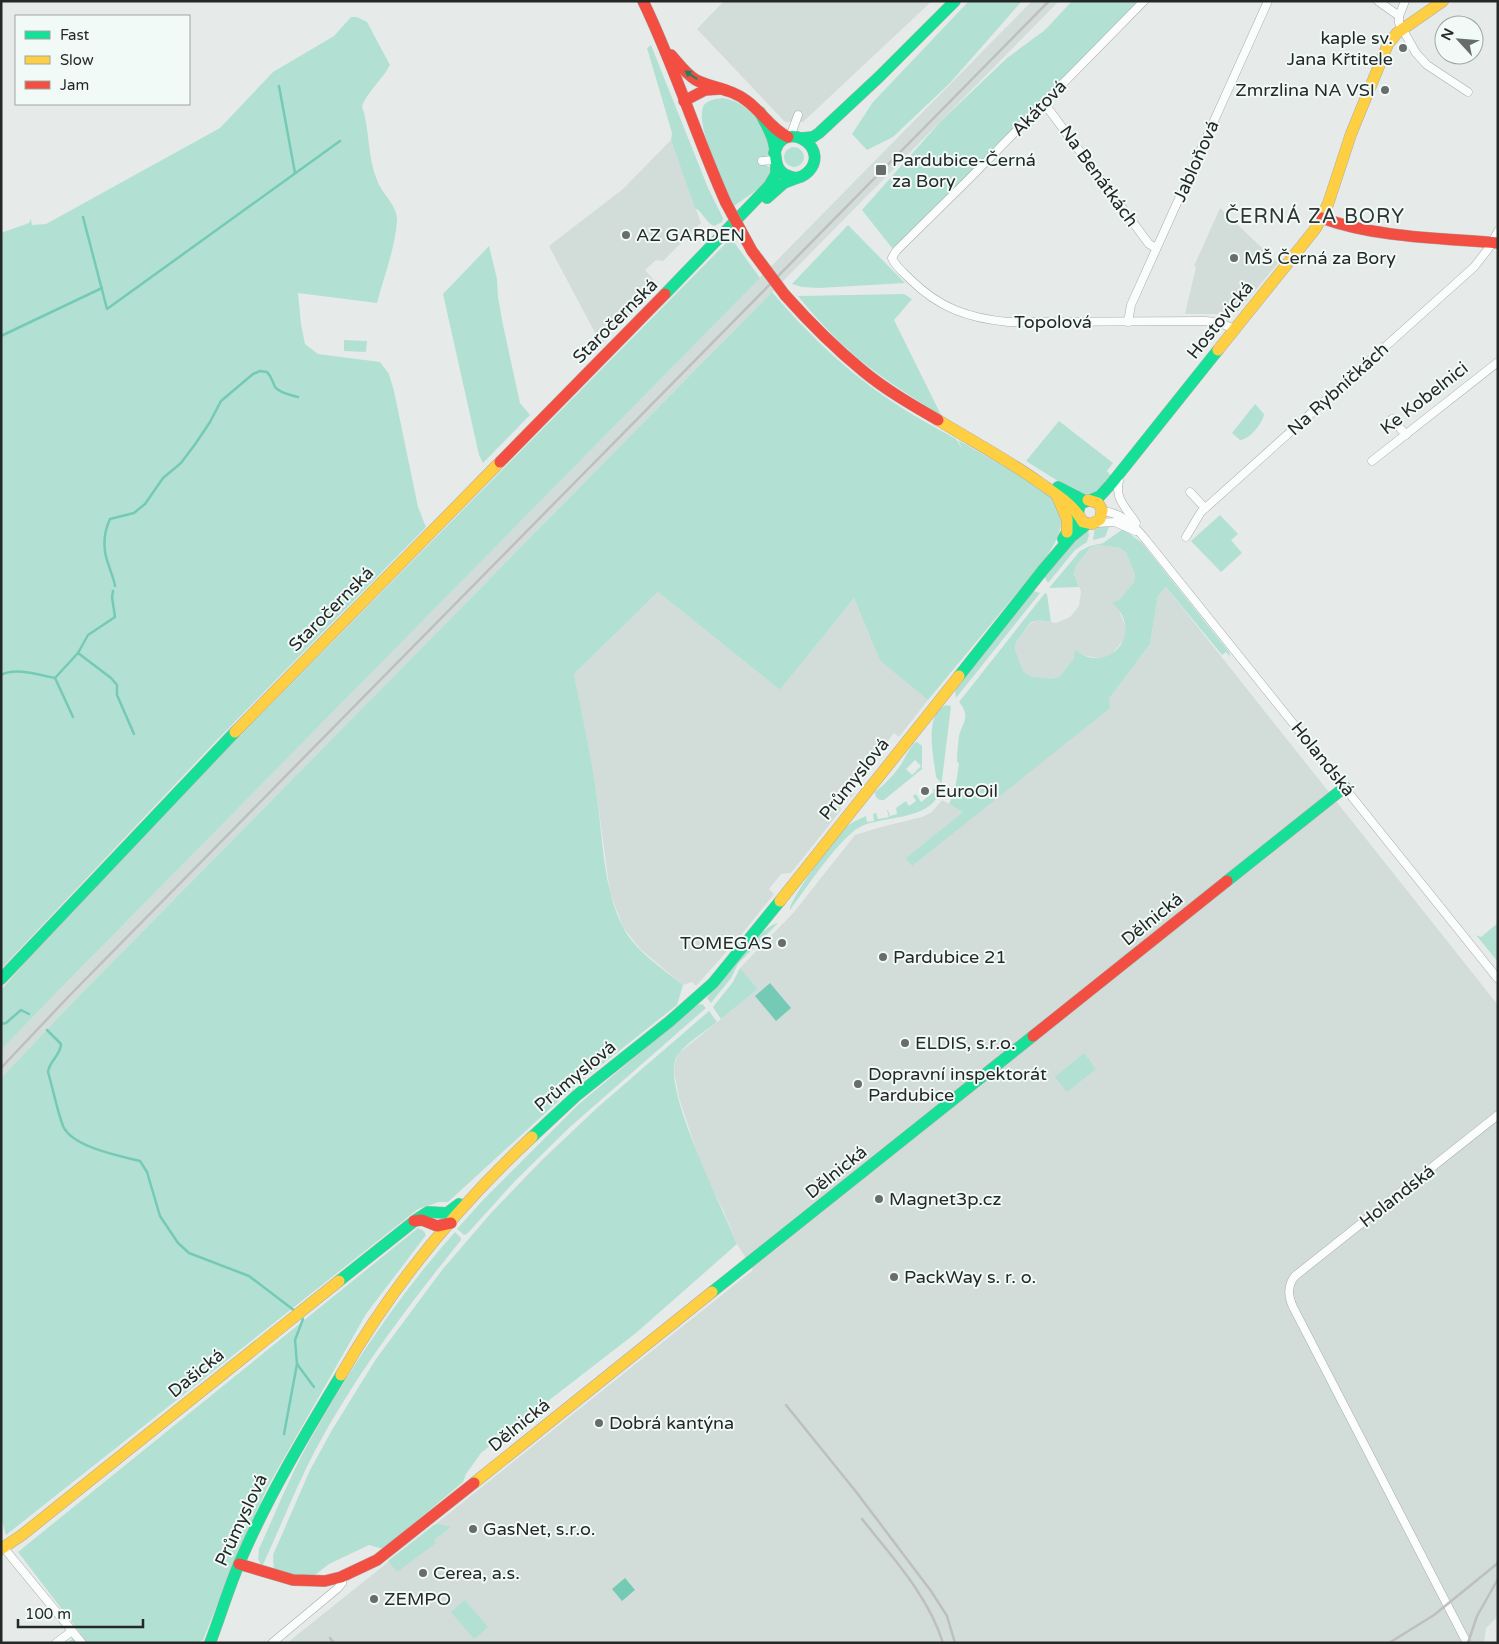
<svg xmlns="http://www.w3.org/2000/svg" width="1499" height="1644" viewBox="0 0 1499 1644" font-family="'Varela Round',sans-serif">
<rect width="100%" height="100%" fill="#e6ebe9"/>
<g fill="#d2ddda">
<path d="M724 1H932L803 122H785L697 29Z"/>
<path d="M1032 1H1059L75 1000 1 1078V1050L62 987Z"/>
<path d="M671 140 701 223 663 261 656 260 645 270 659 286 601 344 549 246 623 189Z"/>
<path d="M1220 208 1278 263 1239 310 1226 314H1185L1196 267 1194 266Z"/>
<path d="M1097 545 1120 548 1126 553 1135 575 1134 582 1119 600 1118 608 1127 630 1126 637 1111 655 1104 659 1081 655 1074 658 1060 676 1052 679 1030 676 1023 671 1015 649 1016 642 1030 624 1038 620 1056 623 1070 617 1079 606 1081 591 1074 574 1076 566 1090 548Z"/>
<path d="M1166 587 1498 1005V1616L1486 1628 1484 1643H287L753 1270 737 1244 724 1212 701 1165 679 1098 674 1072 675 1062 679 1053 758 989 740 968 794 912 855 835 881 827 922 817 932 812 942 800 973 817 1109 699 1150 644 1158 596Z"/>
<path d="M658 592 780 690 854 598 880 661 928 700 899 737 894 733 849 791 855 793 851 797H846L840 804 841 810 791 873 781 874 769 889 774 894 737 940 696 986 692 982 683 985 640 949 623 927 610 893 597 796 574 674Z"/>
</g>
<g fill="#b2e1d4" fill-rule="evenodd">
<path d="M969 1H1022L950 83 893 137 867 150 852 134 873 102Z"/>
<path d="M1072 1H1140L925 220 892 248 862 210 941 121 1007 58 1045 30Z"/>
<path d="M351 17H357L367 22 390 65C382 80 368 91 362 106 370 130 367 156 377 180 382 194 398 206 397 221 395 249 384 276 377 303L298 293 301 324 305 344 318 354 380 362 389 374 394 391 418 507 426 527 216 741 1 969V233L29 223 31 219 32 225 46 224 220 128 273 72 334 36Z"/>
<path d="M651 45 708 188 723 218 722 222 714 226C706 223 703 212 695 208L671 140 672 133 647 48Z"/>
<path d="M722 98C741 100 762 118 768 137 770 142 769 148 770 153L766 157 762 158V165H766L771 168 770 178 761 187 734 206C725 190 693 121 704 105 708 100 716 99 722 98Z"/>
<circle cx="794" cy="157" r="10"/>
<path d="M848 225 905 283 819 288 802 287 792 284Z"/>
<path d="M731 238 760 278 62 987 1 1050V990L28 959 226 750Z"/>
<path d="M489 246 497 279 498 297 503 325 520 403 530 415 483 463 479 455 443 294Z"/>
<path d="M772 292C807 333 848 373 893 402 913 416 935 427 956 439L962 449 958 440 1048 492C1070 518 1061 534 1045 559L928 700 880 661 854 598 780 690 658 592 574 674C582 715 591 756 597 797 603 840 603 888 623 927 635 951 662 968 683 985L677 1005 576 1085 448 1202H439L418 1209 6 1535 1 1518V1078L75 1000Z"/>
<path d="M904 294 912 299 894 320 942 417C918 400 892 385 869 367 842 346 819 322 798 296Z"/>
<path d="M344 340 367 341 366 352 344 351Z"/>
<path d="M1255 404 1264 414C1263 423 1249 440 1240 440L1232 433Z"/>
<path d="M1059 421 1113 463 1107 471 1111 476C1100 488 1096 497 1077 493L1026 461Z"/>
<path d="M1220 515 1238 534 1231 540 1242 553 1221 572 1191 541Z"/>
<path d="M1110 524 1105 537 1093 540 1095 527Z"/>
<path d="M1123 529 1142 543 1229 652 1230 657 1226 652 1222 655 1166 587 1158 596 1150 644 1109 699 1110 708 912 866 906 858 963 812 949 804 955 790 959 764 957 761C957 753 958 744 959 736 963 721 971 717 959 702L1045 593 1047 594 1051 622 1038 620 1030 623 1016 642 1015 649 1023 671 1030 676 1052 679 1060 676 1074 658 1075 650C1109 677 1146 631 1112 603L1119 600 1134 582 1135 575 1126 553 1120 548 1097 545 1090 548 1076 566 1074 574 1079 587 1049 588 1080 551 1090 546 1103 543Z"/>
<path d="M1088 530 1089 535 1087 542 1075 550 1048 583 1044 576 1077 535Z"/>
<path d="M1033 591 1040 593 956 698 955 692 958 685Z"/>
<path d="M946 705 951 706 941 788C933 821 887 815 862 826 841 835 805 890 790 910 789 899 838 834 849 825 854 821 860 819 866 816L867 822 874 821 873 814 876 813 878 819 889 817 887 810H888L890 816 897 814 896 808 906 801 909 806 916 801 913 796 916 794 921 802 934 792 933 790 941 783 936 777C934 758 923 714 946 705Z"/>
<path d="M917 742 922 746V769L884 800C878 801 875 797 875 792 885 784 895 774 902 763 906 756 909 749 914 743ZM915 760 921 766 912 775 906 769Z"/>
<path d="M778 923 738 964 731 978 711 1003 707 998 711 992C724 977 760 926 778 923Z"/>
<path d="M1498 923V962L1476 935 1481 937Z"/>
<path d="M740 968 758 989 721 1019 713 1007 733 982Z"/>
<path d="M702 1004 706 1008 570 1127 515 1181 467 1234 464 1235 457 1229 483 1200 579 1104 697 1005Z"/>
<path d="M709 1011 717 1022C705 1032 679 1047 675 1061 665 1095 723 1208 737 1244L636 1333 481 1453 466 1474 463 1482 383 1549 369 1545 329 1564 315 1575 301 1577 274 1572 273 1555 310 1470 332 1430 376 1359 442 1270 491 1213 543 1159 598 1107Z"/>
<path d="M1084 1053 1096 1069 1067 1092 1055 1077Z"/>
<path d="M418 1228 424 1231 426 1235 366 1314 267 1488 236 1558 203 1640 196 1643H67L80 1633 18 1552Z"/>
<path d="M455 1232 461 1238V1240C408 1306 356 1374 316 1449 296 1487 280 1528 262 1567L258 1559 259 1549C275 1514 290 1476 309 1442 350 1368 398 1296 455 1232Z"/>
<path d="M439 1524 451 1527 434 1540 436 1543 397 1572 388 1561 434 1525Z"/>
<path d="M465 1600 488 1627 474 1639 451 1612Z"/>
</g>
<g fill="#75cab6">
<path d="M770 983 791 1008 776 1021 755 996Z"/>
<path d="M625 1578 635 1590 622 1601 612 1589Z"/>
</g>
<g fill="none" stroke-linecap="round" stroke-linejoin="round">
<g stroke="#75cab6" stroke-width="2.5">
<path d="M279 86 295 173"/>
<path d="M83 217 107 309 340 141"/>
<path d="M1 336 102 288"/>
<path d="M115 586C114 579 111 573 109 566 103 551 103 534 110 519L134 513 145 504 163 478 181 463 196 443 210 422 221 401 253 374 260 371 267 372C272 377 272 381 275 387 279 393 291 395 298 397"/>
<path d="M78 653 111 678 117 685V695L134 734"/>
<path d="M1 675C16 667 39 675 55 678L78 653 88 635 115 617 112 597 113 591"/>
<path d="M55 678 73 717"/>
<path d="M1 1024 6 1023 21 1010 29 1014"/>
<path d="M47 1030 61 1044C61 1055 49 1061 48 1072 53 1089 57 1110 63 1126 72 1147 120 1156 140 1161L147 1172 160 1216 178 1243 189 1253 249 1276 295 1311"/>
<path d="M297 1364 314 1387"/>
<path d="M284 1434 297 1364 295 1340 303 1319"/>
</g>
<defs>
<g id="street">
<path d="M1144 1 969 179 896 251 892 258C895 266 903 272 910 279 939 308 968 318 1008 322L1205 321 1217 322 1235 329"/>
<path d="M1378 1 1399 16"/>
<path d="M1405 1 1399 16V23L1416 53 1427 65 1468 92"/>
<path d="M1044 103 1149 244 1156 248"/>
<path d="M790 137 798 115"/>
<path d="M762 161 774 160"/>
<path d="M1128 322 1131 305 1268 1"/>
<path d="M1392 419 1406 435"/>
<path d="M1372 461 1498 362"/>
<path d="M1119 481C1114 499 1128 510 1136 523"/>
<path d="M1190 492 1205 508"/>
<path d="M1102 511C1122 513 1134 525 1146 540L1498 979"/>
<path d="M1096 523 1115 522 1135 531"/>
<path d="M1186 537 1201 512 1474 267 1489 248 1498 231"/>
<path d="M4 1548 82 1643"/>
<path d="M56 1643 72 1631"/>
<path d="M272 1643 338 1588 342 1583 343 1577"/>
<path d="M1467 1643 1293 1307C1288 1296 1287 1286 1295 1276L1498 1115"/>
</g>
<g id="fast">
<path d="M760 112C764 121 770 130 773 140 778 155 771 172 792 177 798 179 804 176 809 171 828 150 794 124 779 143 777 146 776 150 774 153"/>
<path d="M803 138 813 137 819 133 879 77 955 1"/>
<path d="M767 198 784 183 797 178"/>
<path d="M665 294 769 186 776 174V166"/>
<path d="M1058 487 1085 501"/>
<path d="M1063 539 1078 513 1080 504 1100 496 1111 484 1218 350"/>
<path d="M959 676 1043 570 1071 537 1087 524"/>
<path d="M1227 881 1345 787"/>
<path d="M1 979 235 732"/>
<path d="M532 1137 576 1096 670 1021 713 983 780 901"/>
<path d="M339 1281 417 1219 428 1212 447 1213 459 1204"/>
<path d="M712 1292 1033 1036"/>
<path d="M210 1643C220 1617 228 1590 239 1564 267 1498 304 1436 341 1375"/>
</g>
<g id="slow">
<path d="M1218 350 1316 228 1328 204 1351 134 1388 44 1397 33 1443 1"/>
<path d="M938 420C972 441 1008 460 1040 483 1057 495 1073 504 1083 522L1092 524 1100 519 1102 510 1098 503 1088 500"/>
<path d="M1058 498 1067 519V532"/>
<path d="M235 732 500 462"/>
<path d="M780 901 959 676"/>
<path d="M341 1375C392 1286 457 1207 532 1137"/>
<path d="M474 1483 712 1292"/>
<path d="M1 1549 22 1535 339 1281"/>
</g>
<g id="jam">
<path d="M643 1C675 67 696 136 726 203"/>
<path d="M671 55C679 64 686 74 696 80 713 88 732 89 747 101 762 112 771 129 788 137"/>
<path d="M684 101 705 90 720 89"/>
<path d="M1322 218C1377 238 1440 238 1498 243"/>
<path d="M785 295C809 322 835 348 863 371 886 390 912 405 938 420"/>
<path d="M500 462 665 294"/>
<path d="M1033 1036 1227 881"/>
<path d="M414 1221 422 1220 437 1226 451 1223"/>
<path d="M239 1564 293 1580 325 1581 341 1577 377 1560 474 1483"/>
</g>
</defs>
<use href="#street" stroke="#a8acaa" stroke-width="9"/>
<use href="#fast" stroke="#a8acaa" stroke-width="12"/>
<use href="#slow" stroke="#a8acaa" stroke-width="12"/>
<use href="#jam" stroke="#a8acaa" stroke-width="12"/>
<use href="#street" stroke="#fbfcfc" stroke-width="8"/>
<use href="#fast" stroke="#16e098" stroke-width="11"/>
<use href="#slow" stroke="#ffcf43" stroke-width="11"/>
<use href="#jam" stroke="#f24e42" stroke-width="11"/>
<g stroke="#bebfbe" stroke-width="2.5">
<path d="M1 1068 70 995 1049 1"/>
<path d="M786 1405 857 1493 931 1591 947 1616 955 1643"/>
<path d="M862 1519C892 1557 928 1595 943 1643"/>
<path d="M330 1638 334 1643"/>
<path d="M1389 1643 1434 1615 1498 1563"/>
<path d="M1468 1643 1477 1616 1498 1579"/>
</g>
<defs>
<path id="jam-bridge" d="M726 203 752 251 785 295"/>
</defs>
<use href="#jam-bridge" stroke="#a8acaa" stroke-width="12" stroke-linecap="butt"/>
<use href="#jam-bridge" stroke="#f24e42" stroke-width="11"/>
</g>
<defs><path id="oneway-solid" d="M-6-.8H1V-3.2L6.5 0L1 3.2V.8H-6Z" transform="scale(1.25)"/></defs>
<use fill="#1d845f" href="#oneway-solid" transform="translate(691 75) rotate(-146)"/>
<g fill="#686c6a" stroke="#f1faf7" stroke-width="2">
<circle cx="1403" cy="48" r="5"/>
<circle cx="1385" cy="90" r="5"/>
<rect x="875" y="164" width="12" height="12" rx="2.5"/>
<circle cx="626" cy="235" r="5"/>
<circle cx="1234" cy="258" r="5"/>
<circle cx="925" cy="791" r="5"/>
<circle cx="782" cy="943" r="5"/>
<circle cx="883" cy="957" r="5"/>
<circle cx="905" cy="1043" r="5"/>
<circle cx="858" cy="1084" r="5"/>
<circle cx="879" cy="1199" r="5"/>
<circle cx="894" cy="1277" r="5"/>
<circle cx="599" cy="1423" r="5"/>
<circle cx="473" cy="1529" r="5"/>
<circle cx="423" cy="1573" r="5"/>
<circle cx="374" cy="1599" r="5"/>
</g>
<g text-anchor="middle" stroke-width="4" stroke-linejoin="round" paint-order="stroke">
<g font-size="18" fill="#242826" stroke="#f1faf7" text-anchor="start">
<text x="1393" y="44" text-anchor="end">kaple sv.<tspan x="1393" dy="21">Jana Křtitele</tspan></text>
<text x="1375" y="96" text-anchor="end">Zmrzlina NA VSI</text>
<text x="892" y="166">Pardubice-Černá<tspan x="892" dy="21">za Bory</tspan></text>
<text x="636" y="241">AZ GARDEN</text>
<text x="1244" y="264">MŠ Černá za Bory</text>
<text x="935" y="797">EuroOil</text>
<text x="772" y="949" text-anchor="end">TOMEGAS</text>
<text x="893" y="963">Pardubice 21</text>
<text x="915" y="1049">ELDIS, s.r.o.</text>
<text x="868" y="1080">Dopravní inspektorát<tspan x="868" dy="21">Pardubice</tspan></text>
<text x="889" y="1205">Magnet3p.cz</text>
<text x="904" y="1283">PackWay s. r. o.</text>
<text x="609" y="1429">Dobrá kantýna</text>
<text x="483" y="1535">GasNet, s.r.o.</text>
<text x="433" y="1579">Cerea, a.s.</text>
<text x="384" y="1605">ZEMPO</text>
</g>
<g font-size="18" fill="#242826" stroke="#f1faf7">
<text transform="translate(1039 108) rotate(-46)" y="6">Akátová</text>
<text transform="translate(1196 161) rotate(-66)" y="6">Jabloňová</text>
<text transform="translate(1099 176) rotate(54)" y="6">Na Benátkách</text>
<text transform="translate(1220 320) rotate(-51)" y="6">Hostovická</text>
<text transform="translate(615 321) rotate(-45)" y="6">Staročernská</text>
<text x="1053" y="328">Topolová</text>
<text transform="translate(1338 389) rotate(-42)" y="6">Na Rybníčkách</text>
<text transform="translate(1424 398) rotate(-38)" y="6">Ke Kobelnici</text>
<text transform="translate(331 609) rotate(-45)" y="6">Staročernská</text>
<text transform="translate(1323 759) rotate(51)" y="6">Holandská</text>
<text transform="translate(854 779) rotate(-51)" y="6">Průmyslová</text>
<text transform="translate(1152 919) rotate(-39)" y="6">Dělnická</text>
<text transform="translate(575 1076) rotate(-40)" y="6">Průmyslová</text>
<text transform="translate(836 1172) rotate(-39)" y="6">Dělnická</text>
<text transform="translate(1397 1196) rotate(-38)" y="6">Holandská</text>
<text transform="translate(196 1373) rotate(-39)" y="6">Dašická</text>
<text transform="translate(519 1425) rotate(-39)" y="6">Dělnická</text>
<text transform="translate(241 1520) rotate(-65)" y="6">Průmyslová</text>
</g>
<g font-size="20" letter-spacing="1" fill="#2e3633" stroke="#f1faf7">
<text x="1315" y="223">ČERNÁ ZA BORY</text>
</g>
</g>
<rect width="1499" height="1644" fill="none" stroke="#242826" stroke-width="5"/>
<rect x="15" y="15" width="175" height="90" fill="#f1faf7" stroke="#9fa6a3"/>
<rect x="25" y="31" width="25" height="8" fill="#16e098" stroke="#9fa6a3"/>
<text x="60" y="40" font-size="15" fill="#242826">Fast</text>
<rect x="25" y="56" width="25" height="8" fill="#ffcf43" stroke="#9fa6a3"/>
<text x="60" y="65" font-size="15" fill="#242826">Slow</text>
<rect x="25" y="81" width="25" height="8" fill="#f24e42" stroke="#9fa6a3"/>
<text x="60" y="90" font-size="15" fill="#242826">Jam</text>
<g transform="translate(1459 40) rotate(296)"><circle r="24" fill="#f1faf7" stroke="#9fa6a3"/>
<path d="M0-4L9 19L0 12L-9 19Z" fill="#686c6a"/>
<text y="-8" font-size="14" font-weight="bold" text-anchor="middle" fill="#242826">N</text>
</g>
<path d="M18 1619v8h125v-8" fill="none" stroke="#242826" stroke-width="2.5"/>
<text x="25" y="1619" font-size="15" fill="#242826" stroke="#f1faf7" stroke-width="4" paint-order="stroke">100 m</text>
</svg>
